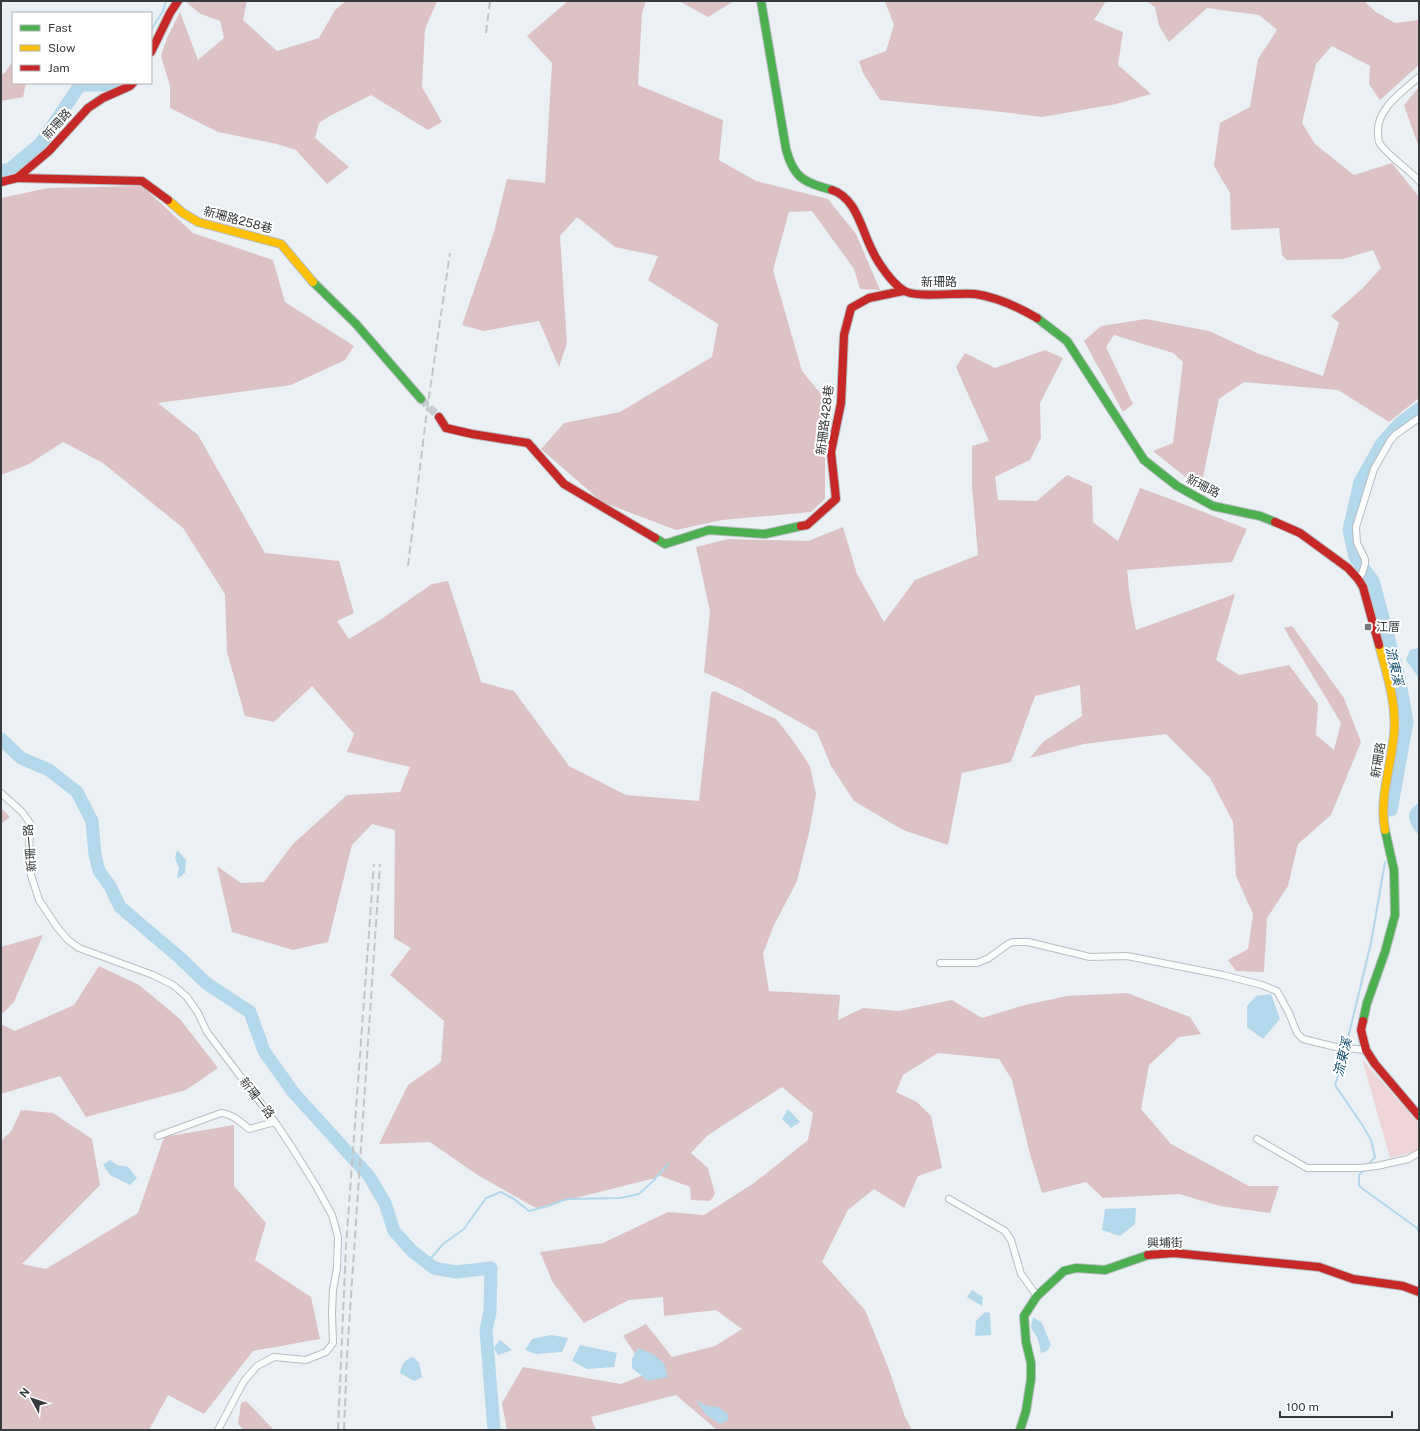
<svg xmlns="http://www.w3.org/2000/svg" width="1420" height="1431" viewBox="0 0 1420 1431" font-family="'Public Sans','Noto Sans TC',sans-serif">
<rect width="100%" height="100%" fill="#eaf0f4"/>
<path fill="#eed6d8" d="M1362 1059 1419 1124V1151L1390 1158Z"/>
<g fill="#dcc2c4">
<path d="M187 1H247L243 20 277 51 319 38 335 10 346 1H437L425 29 422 87 442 122 428 130 371 95 328 117 319 123 315 138 349 167 327 184 296 150 277 144 218 132 170 108V86L161 56 167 38 180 12 198 60 224 38 220 21 201 14 187 3Z"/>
<path d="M568 1H646L642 13 638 85 723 120 719 160 756 181 828 199 856 234 880 290 860 289 854 269 812 211 789 212 773 270 802 371 825 399V499L811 512 722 520 676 530 602 502 541 449 564 423 620 412 712 357 718 324 648 280 658 256 615 247 577 217 560 236 567 343 559 367 539 321 483 331 462 325 494 232 507 179 545 183 552 63 527 36Z"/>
<path d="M679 1H734L708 17Z"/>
<path d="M885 1H1106L1094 20 1123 32 1118 65 1151 94 1116 104 1042 117 993 111 880 100 863 73 859 61 886 51 894 25Z"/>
<path d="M1146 1H1364L1376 12 1395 23 1419 20V65L1380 100 1369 84 1370 66 1332 46 1316 64 1302 123 1315 144 1354 175 1392 163 1419 197V398L1389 422 1338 390 1244 382 1219 399 1203 477 1198 487 1153 451 1173 443 1183 362 1173 353 1114 335 1106 347 1133 404 1123 412 1084 341 1101 326 1146 319 1209 331 1257 353 1323 376 1339 323 1331 316 1363 288 1381 268 1373 250 1343 259 1287 260 1282 255 1279 228 1231 230 1230 193 1214 166 1220 123 1250 107 1258 59 1277 30 1259 15 1207 8 1169 42 1159 26 1155 7Z"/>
<path d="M13 61V83H26L23 97 1 101V73L4 74Z"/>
<path d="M1419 87V148L1404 105Z"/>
<path d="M142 186 193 233 273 260 285 302 354 346 345 360 291 385 158 403 198 435 265 553 339 561 354 613 337 621 349 639 380 620 432 584 448 581 481 682 514 691 569 766 626 795 699 801 711 693 714 691 776 719 794 742 810 766 816 794 809 833 797 881 773 927 763 954 769 991 840 995 838 1020 863 1008 899 1011 952 1000 982 1018 1025 1005 1067 996 1127 993 1190 1017 1201 1034 1179 1037 1149 1065 1141 1109 1171 1144 1249 1186H1279L1270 1213 1220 1206 1179 1194 1103 1198 1086 1182 1042 1193 1030 1154 1012 1080 999 1059 938 1053 903 1075 896 1092 917 1102 931 1116 942 1168 918 1176 904 1208 874 1189 848 1210 822 1262 865 1310 888 1367 905 1417 912 1430H717L676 1395 591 1417 596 1430H507L502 1403 523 1367 621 1384 648 1373 623 1336 646 1324 672 1357 715 1346 742 1329 716 1310 664 1316 663 1297 629 1300 584 1323 553 1283 540 1252 603 1243 668 1212 704 1215 754 1183 808 1140 813 1113 782 1087 708 1135 691 1153 708 1168 715 1194 710 1201 691 1200 690 1187 658 1175 655 1178 536 1208 476 1174 430 1142 379 1144 408 1085 441 1062 444 1021 390 975 411 948 394 938 395 830 372 824 352 845 328 942 293 950 232 932 217 866 241 883 264 882 293 844 347 795 400 792 410 767 347 752 354 734 312 686 274 722 245 716 227 652 225 594 183 528 103 463 63 442 29 464 1 475V198L48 188Z"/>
<path d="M1045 350 1063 358 1040 403 1041 438 1030 460 995 477 998 500 1037 501 1067 475 1092 486 1093 522 1118 541 1140 488 1173 500 1247 529 1232 562 1127 570 1130 598 1136 630 1235 594 1216 660 1239 675 1289 665 1318 704 1316 735 1334 750 1341 723 1284 628 1292 626 1344 698 1361 742 1331 815 1298 844 1288 886 1267 918 1264 972 1236 971 1228 960 1248 949 1253 914 1236 876 1233 822 1210 778 1166 734 1084 744 1030 758 1043 742 1082 716 1080 685 1035 696 1011 762 962 773 948 845 903 830 854 801 831 766 817 732 739 688 704 672 710 611 696 547 728 539 808 541 843 527 857 574 884 622 915 580 978 555 972 486V446L989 441 956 367 965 353 995 368Z"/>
<path d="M1 808 10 817 1 824Z"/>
<path d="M43 935 14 1002 1 1015V947Z"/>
<path d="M99 966 139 985 180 1019 218 1068 186 1090 86 1117 60 1076 1 1094V1024L15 1031 74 1005Z"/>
<path d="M21 1110 53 1113 92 1139 100 1185 22 1264 46 1269 138 1213 164 1137 234 1125V1186L266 1223 255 1260 311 1297 320 1339 253 1351 204 1414 168 1395 149 1430H1V1141L12 1130Z"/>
<path d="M246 1401 274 1430H244L238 1424 241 1403Z"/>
</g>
<g fill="#b3d7eb">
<path d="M1419 648V678L1406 660 1410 650Z"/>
<path d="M1419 803V836C1410 824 1402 813 1419 803Z"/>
<path d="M177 850 186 860 185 873 177 879 179 868 175 858Z"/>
<path d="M1271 994 1280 1019 1263 1039 1247 1027V1006L1256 996Z"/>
<path d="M788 1109 800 1122 791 1128 782 1119Z"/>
<path d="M110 1160 117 1165 128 1167 137 1178 130 1185 110 1175 103 1165Z"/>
<path d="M1136 1208 1135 1224 1120 1236 1102 1230 1105 1209Z"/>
<path d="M972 1290 983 1297 982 1306 967 1297Z"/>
<path d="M985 1312 990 1313 991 1335 975 1336 976 1321Z"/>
<path d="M1033 1317 1042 1323 1051 1345 1047 1351 1041 1353 1038 1339 1031 1328Z"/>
<path d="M551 1335 568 1338 562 1352 536 1354 525 1350 532 1339Z"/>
<path d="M500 1340 512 1350 498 1355 494 1348Z"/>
<path d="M580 1345 617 1353 614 1367 587 1369 572 1361Z"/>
<path d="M638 1348 653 1354 664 1363 668 1377 648 1381 632 1368V1359Z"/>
<path d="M413 1357 419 1363 422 1377 414 1381 400 1373C402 1364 404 1360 413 1357Z"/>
<path d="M696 1400 707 1406 718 1407 728 1414V1420L720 1424 706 1415Z"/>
</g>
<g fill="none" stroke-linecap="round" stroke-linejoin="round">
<g stroke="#b3d7eb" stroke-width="2">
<path d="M151 30 163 11 166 1"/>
<path d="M1368 1165 1375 1157 1371 1140 1363 1126 1335 1085 1341 1067 1371 943 1385 862"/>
<path d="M1364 1170 1359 1175V1186L1417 1228 1419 1232"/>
<path d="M427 1263 443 1244 464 1229 486 1198 501 1192 514 1199 529 1211 548 1206 567 1199 620 1198 639 1194 653 1181 668 1164"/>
</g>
<g stroke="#b3d7eb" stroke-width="13">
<path d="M1 171 10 169 41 143 80 85H107L113 83"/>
<path d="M1 739 21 758 49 770 77 792 92 821 95 855 99 871 110 886 120 907 178 956 206 983 250 1012 264 1051 293 1092 369 1176 385 1203 394 1231 412 1251 434 1268 456 1272 491 1268 490 1312 486 1330 494 1430"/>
<path d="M1391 810 1407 722 1399 677 1373 581 1355 557 1349 530 1360 482 1382 443 1399 424 1419 409"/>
</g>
<path stroke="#c6cccf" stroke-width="8" stroke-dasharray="8 4" stroke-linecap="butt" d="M421 399 439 417"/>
<defs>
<g id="street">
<path d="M1419 77C1403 91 1376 109 1378 133 1378 135 1378 139 1379 142 1385 154 1409 169 1419 181"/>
<path d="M1358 579 1362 574 1365 564V559L1357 543 1356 527 1374 469 1390 441 1395 435 1419 418"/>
<path d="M1 793 22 812 30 823 29 863 31 875 39 900 57 927 68 940 79 948 153 975 173 985 187 997 198 1013 207 1032 275 1122 293 1149 316 1186 332 1215 338 1237 337 1268 333 1290 332 1313 333 1343 326 1352 306 1360 274 1357 257 1366 244 1381 218 1430"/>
<path d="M940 963H977L989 958 1008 944 1013 942H1028L1090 957 1127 956 1223 975 1262 985 1277 991 1289 1013 1297 1033 1303 1039 1336 1047 1366 1050"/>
<path d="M158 1136 221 1113C232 1114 241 1122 249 1129L275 1122"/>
<path d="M1257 1139 1307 1168H1360L1377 1166 1408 1159 1419 1153"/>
<path d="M949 1199 1005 1231 1011 1240 1021 1274 1037 1296"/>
</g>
<g id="fast">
<path d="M761 1 786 149C794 179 804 182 832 190"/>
<path d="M313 282 356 324 421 399"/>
<path d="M1037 318 1067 341 1144 460 1177 486 1213 506 1260 516 1275 522"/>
<path d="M655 538 665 544 709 530 765 534 801 526"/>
<path d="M1363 1021 1367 1003 1385 952 1395 915 1394 870 1385 830"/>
<path d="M1020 1430 1026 1411 1031 1379V1363L1026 1342 1024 1316 1037 1296 1064 1271 1076 1268 1105 1270 1148 1255"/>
</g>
<g id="slow">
<path d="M168 200 183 213 198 222 281 244 313 282"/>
<path d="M1379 645C1387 674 1397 704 1394 735 1391 766 1379 799 1385 830"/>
</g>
<g id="jam">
<path d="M151 52 170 13 178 1"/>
<path d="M17 178 142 181 168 200"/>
<path d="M1 182 17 178 49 151 88 108 103 98 130 86 133 83"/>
<path d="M832 190C857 198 862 232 873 252 878 263 892 283 903 290 914 299 959 292 975 294 997 297 1018 307 1037 318"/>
<path d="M439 417 446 428 472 434 528 443 564 484 655 538"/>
<path d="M1275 522 1300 533 1348 568 1358 579 1363 587 1379 645"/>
<path d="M801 526 807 525 836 499 831 452 841 403 844 335 851 308 869 298 903 291"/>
<path d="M1363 1021 1361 1030 1366 1050 1375 1064 1419 1116"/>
<path d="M1148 1255 1174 1253 1319 1267 1353 1279 1403 1286 1419 1292"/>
</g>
</defs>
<use href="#street" stroke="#b8bdc0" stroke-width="8"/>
<use href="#fast" stroke="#b8bdc0" stroke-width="10"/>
<use href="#slow" stroke="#b8bdc0" stroke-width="10"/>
<use href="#jam" stroke="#b8bdc0" stroke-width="10"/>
<use href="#street" stroke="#fcfdfd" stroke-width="6"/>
<use href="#fast" stroke="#4caf50" stroke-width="8"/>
<use href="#slow" stroke="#ffc107" stroke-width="8"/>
<use href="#jam" stroke="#c62828" stroke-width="8"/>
<g stroke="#c3c5c5" stroke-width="2" stroke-dasharray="8 4" stroke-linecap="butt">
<path d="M486 33 490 1"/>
<path d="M408 566 427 410 450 253"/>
<path d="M338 1430 346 1246 374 864"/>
<path d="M344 1430 347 1356 380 864"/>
</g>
</g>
<rect fill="#767a7d" stroke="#fff" stroke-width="1.5" x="1364" y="623" width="8" height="8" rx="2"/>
<g text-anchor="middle" stroke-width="4" stroke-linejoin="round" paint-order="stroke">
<g font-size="12" fill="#373b3d" stroke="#fff">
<text transform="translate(57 124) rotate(-48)" y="4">新珊路</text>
<text transform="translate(238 220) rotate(15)" y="4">新珊路258巷</text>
<text x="939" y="286">新珊路</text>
<text transform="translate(825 420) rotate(-83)" y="4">新珊路428巷</text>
<text transform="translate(1203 486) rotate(27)" y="4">新珊路</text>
<text transform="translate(1378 760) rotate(-81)" y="4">新珊路</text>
<text transform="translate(30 848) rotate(-95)" y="4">新珊一路</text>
<text transform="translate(257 1098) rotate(52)" y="4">新珊一路</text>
<text transform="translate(1165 1243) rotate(-1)" y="4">興埔街</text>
</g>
<g font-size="12" fill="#373b3d" stroke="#fff" text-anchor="start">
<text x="1376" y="631">江厝</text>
</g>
<g font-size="13" font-style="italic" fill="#104e69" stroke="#fff">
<text transform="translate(1395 666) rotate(77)" y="5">流東溪</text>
<text transform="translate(1342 1057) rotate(-76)" y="5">流東溪</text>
</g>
</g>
<rect width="1420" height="1431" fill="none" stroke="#373b3d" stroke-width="4"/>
<rect x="12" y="12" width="140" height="72" fill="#ffffff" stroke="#afb1b1"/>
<rect x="20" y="25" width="20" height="6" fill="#4caf50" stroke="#afb1b1"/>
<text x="48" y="32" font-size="12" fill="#373b3d">Fast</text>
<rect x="20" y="45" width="20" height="6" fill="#ffc107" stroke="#afb1b1"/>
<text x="48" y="52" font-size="12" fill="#373b3d">Slow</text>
<rect x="20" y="65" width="20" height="6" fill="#c62828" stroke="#afb1b1"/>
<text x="48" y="72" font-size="12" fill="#373b3d">Jam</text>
<g transform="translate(32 1399) rotate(310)" stroke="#ffffff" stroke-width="3" paint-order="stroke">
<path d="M0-3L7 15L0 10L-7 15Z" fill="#373b3d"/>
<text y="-6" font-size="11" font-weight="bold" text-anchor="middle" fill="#373b3d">N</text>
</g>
<path d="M1280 1411v6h112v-6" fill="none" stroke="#373b3d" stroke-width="2"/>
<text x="1286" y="1411" font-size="12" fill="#373b3d" stroke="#ffffff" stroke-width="3" paint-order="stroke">100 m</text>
</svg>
